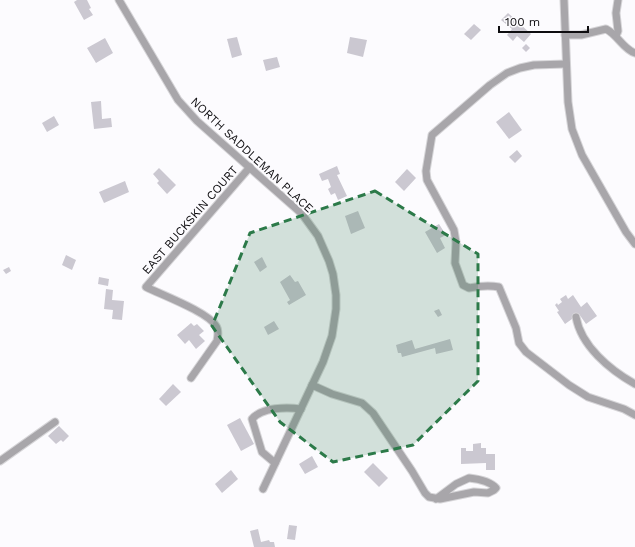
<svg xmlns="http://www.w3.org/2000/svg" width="635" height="547" viewBox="0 0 635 547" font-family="'Work Sans',sans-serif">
<rect width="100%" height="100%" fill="#fcfbfe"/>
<g fill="#cbc8d1">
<path d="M77 0H87L91 8 89 9 93 15 84 20 74 2Z"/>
<path d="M508 13 531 34 524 42 517 36 513 41 507 35 512 29 501 20Z"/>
<path d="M474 24 481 30 471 40 464 34Z"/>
<path d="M237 37 242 55 232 58 227 39Z"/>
<path d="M350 37 367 40 363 57 347 53Z"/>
<path d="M105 38 113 53 96 63 87 48Z"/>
<path d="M526 44 530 48 526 52 522 48Z"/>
<path d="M277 57 280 67 266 71 263 60Z"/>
<path d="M101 101 102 119 111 118 112 127 94 129 91 102Z"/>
<path d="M509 112 522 130 509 139 496 122Z"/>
<path d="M54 116 59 125 47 132 42 123Z"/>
<path d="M517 150 522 156 515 163 509 157Z"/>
<path d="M337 166 340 174 337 175 347 196 338 200 335 193 331 195 328 189 331 187 328 179 322 181 319 174Z"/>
<path d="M159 168 176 185 167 194 157 183 159 181 153 174Z"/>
<path d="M407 169 416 178 404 191 395 182Z"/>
<path d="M125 181 129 192 104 203 99 192Z"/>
<path d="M358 211 365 228 351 234 345 216Z"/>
<path d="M439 224 446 235 440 238 445 248 437 253 425 232Z"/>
<path d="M66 255 76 260 72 270 62 265Z"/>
<path d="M262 257 267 267 260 272 254 262Z"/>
<path d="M9 267 11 271 6 274 3 270Z"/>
<path d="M290 275 295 282 298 281 306 295 289 305 287 302 290 300 280 282Z"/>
<path d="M99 277 109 279 108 286 98 284Z"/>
<path d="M106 289 113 290 112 300 124 301 122 320 112 319 113 310 104 309Z"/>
<path d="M566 295 568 299 573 295 581 307 587 302 597 316 586 324 579 314 565 324 557 312 559 311 555 305 557 303 558 305 562 302 560 299Z"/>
<path d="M439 309 442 315 438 317 434 311Z"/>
<path d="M274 321 279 329 268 335 264 327Z"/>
<path d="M191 323 194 326 197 324 204 331 199 335 205 341 196 349 189 340 185 344 177 335Z"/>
<path d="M450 339 453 350 436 354 435 348 402 357 401 353H398L396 345 412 340 415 349Z"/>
<path d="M173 384 181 392 166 406 159 399Z"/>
<path d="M240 418 254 444 241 451 227 425Z"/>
<path d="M59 426 69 436 63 442 61 440 56 444 48 436Z"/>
<path d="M481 443V448H486V454H495V470H486V463L461 464V448H466V451H473V444Z"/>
<path d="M312 456 318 467 305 474 299 464Z"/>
<path d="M373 463 388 478 379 487 364 472Z"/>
<path d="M231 470 238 479 222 493 215 484Z"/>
<path d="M289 525 297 526 295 540 287 539Z"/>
<path d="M258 529 261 542 269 540 270 542H274L275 547H254L250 531Z"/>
</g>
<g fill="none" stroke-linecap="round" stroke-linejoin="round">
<defs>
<g id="minor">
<path d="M119 0 178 100 197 121 302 214 318 236 329 261 333 274 336 295V309L332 336 323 362 263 489"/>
<path d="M564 0 568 102 572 129 582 155 626 232 635 244"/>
<path d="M565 35H581L606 29C618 35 623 49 635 53"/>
<path d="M616 36 618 31 616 13 618 0"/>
<path d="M566 64 534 65 520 68 507 73 490 85 432 135 426 171 427 180 454 230 456 242 455 263 463 285 469 288C479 286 489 285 499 287L516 328 519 343 526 352 569 385 588 397 624 409 635 415"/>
<path d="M576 317C581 346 610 370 635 384"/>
<path d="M191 378 217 341C218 336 219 330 216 326 208 312 162 295 146 287L250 167"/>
<path d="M312 385 332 394 362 403 373 413 412 471 425 493 429 497 440 499 474 492 488 493 494 490 496 488C490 481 478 479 469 478L456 484 436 499"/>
<path d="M0 461 55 422"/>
<path d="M275 463 262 452 252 419C262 407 287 407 301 409"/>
</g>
</defs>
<use href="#minor" stroke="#d6d5d8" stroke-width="9"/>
<use href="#minor" stroke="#a8a6aa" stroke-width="7"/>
</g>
<path fill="#2c7a49" fill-opacity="0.2" stroke="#2c7a49" stroke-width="3" stroke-dasharray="8 5" stroke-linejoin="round" d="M375 191 478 254V381L413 445 333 462 280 422 212 326 250 233Z"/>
<g text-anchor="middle" stroke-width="4" stroke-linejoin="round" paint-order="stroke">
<g font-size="12" fill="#0e0d10" stroke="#fcfbfe">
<text transform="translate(252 155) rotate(43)" y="4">NORTH SADDLEMAN PLACE</text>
<text transform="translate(190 220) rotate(-49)" y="4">EAST BUCKSKIN COURT</text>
</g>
</g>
<path d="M499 26v6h89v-6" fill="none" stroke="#0e0d10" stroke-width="2"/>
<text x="505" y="26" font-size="12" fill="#0e0d10" stroke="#fcfbfe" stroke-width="3" paint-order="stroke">100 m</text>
</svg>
